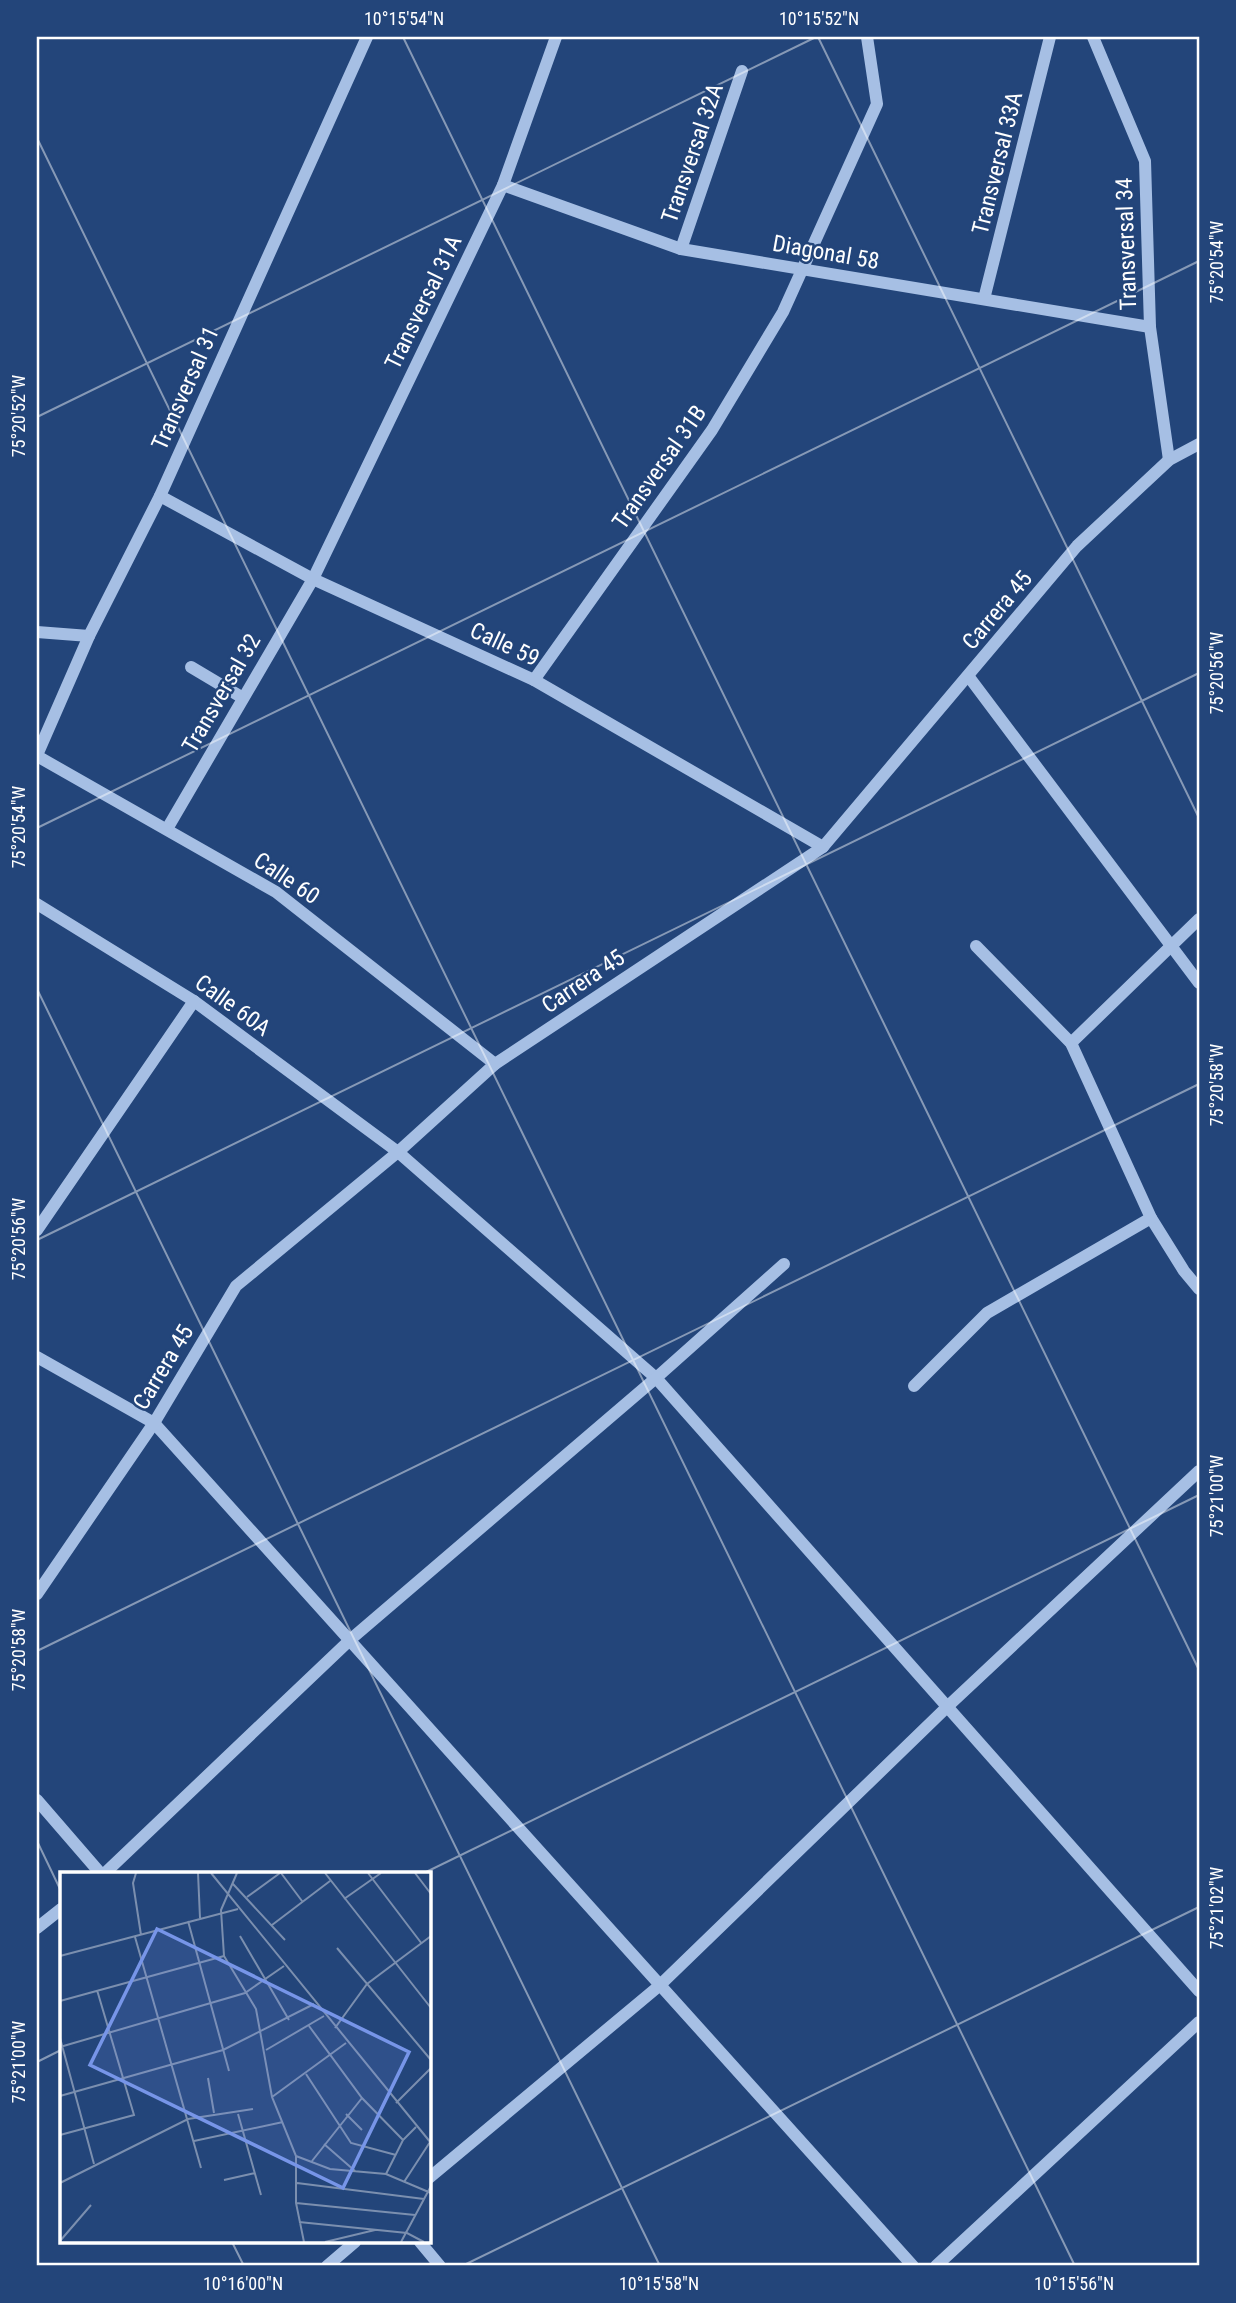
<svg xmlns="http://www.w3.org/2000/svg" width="1236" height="2303" viewBox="0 0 1236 2303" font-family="'Roboto Condensed',sans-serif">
<rect width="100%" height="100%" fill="#23457a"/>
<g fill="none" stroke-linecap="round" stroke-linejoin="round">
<g stroke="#a6bfe4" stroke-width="12">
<path d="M1093 37 1145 161 1150 327 1169 460"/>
<path d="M503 185 681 249 1150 327"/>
<path d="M681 249 742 71"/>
<path d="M984 299 1050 37"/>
<path d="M160 496 313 579 534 680 823 847"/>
<path d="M37 632 89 636"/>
<path d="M191 667 243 698"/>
<path d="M969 677 1199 983"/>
<path d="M534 680 712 430 783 312 877 104 867 37"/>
<path d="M37 755 89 636 160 496 367 37"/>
<path d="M37 756 276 892 495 1064"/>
<path d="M167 829 313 579 503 185 556 37"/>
<path d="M37 904 194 1001 398 1152 656 1378 1199 1991"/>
<path d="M976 946 1071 1043 1151 1218 1184 1271 1199 1289"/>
<path d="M1071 1043 1199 919"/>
<path d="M37 1230 194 1001"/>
<path d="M37 1357 154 1423 913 2266"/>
<path d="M914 1386 987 1313 1151 1218"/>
<path d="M37 1594 154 1423 236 1286 398 1152 495 1064 823 847 1077 546 1169 460 1199 444"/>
<path d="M37 1800 101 1874"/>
<path d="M104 1874 351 1639 656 1378 784 1264"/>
<path d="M37 1928 61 1909"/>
<path d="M429 2178 659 1986 947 1707 1199 1471"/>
<path d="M420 2242 440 2266"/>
<path d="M327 2266 355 2242"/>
<path d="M936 2266 1199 2022"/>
</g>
</g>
<path fill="none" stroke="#fff" stroke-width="2" stroke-opacity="0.45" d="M403 37 1199 1670M818 37 1199 818M37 138 1075 2266M37 417 816 37M37 828 1199 261M37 989 660 2266M37 1240 1199 673M37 1651 1199 1084M37 1841 61 1891M422 1874 1199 1495M37 2062 61 2050M232 2242 244 2266M462 2266 1199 1907"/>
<g text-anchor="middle" stroke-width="5" stroke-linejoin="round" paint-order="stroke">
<g font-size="23" fill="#fff" stroke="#23457a">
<text transform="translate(692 153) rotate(-71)" y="8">Transversal 32A</text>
<text transform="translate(997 163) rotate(-76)" y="8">Transversal 33A</text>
<text transform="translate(1126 244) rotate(-92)" y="8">Transversal 34</text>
<text transform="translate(826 252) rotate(10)" y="8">Diagonal 58</text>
<text transform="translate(423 302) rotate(-64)" y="8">Transversal 31A</text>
<text transform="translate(185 388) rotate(-66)" y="8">Transversal 31</text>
<text transform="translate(659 467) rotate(-55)" y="8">Transversal 31B</text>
<text transform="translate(997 610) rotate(-50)" y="8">Carrera 45</text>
<text transform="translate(505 644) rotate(25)" y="8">Calle 59</text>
<text transform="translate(221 693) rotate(-60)" y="8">Transversal 32</text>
<text transform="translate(287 878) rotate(34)" y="8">Calle 60</text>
<text transform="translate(583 981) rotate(-34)" y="8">Carrera 45</text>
<text transform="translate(233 1005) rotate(36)" y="8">Calle 60A</text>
<text transform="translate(163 1367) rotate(-59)" y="8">Carrera 45</text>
</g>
</g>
<g transform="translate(60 1872)">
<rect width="371" height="371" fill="#23457a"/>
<path fill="none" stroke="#7b8faf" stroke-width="2" d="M76 1 73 11 81 63M138 1 140 46M151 1 371 271M177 1 161 38 164 84 196 137 212 225 236 284V331L244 370M221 1 242 29M265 1 371 136M308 1 362 72M355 1 371 22M173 12 225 68M187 25 220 1M284 27 321 1M128 49 169 199M212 53 270 9M180 64 229 148M75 65 141 296M277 76 371 188M0 84 178 37M0 129 164 84M249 154 302 226 343 268M275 156 307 112 371 64M0 166 34 292M0 175 185 121 224 94M206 178 264 144M246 202 291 271 336 283M148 206 154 241M0 224 163 178 254 132M212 225 286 171M336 231 371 196M178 242 201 323M286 242 302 258M0 263 74 243 37 118M134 269 223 250M264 272 295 299M236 284 270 297 326 302 371 321M252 289 302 226M326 302 343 268 356 255M164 308 195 301M344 310 370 270M0 311 128 247 193 237M237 311 364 327M236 331 355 343M239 350 347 361 364 370M0 369 31 333M265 370 315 358M341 370 371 314"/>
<path fill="#7795e8" fill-opacity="0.15" stroke="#7795e8" stroke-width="3.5" d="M97 57 349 180 283 316 30 193Z"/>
<rect width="371" height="371" fill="none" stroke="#fff" stroke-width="3.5"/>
</g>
<rect width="1236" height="2303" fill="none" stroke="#23457a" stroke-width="77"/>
<rect x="38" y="38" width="1160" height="2226" fill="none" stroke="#fff" stroke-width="2.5"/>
<g font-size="18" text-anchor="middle" fill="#fff">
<text x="404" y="25">10°15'54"N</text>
<text x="819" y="25">10°15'52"N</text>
<text transform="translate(1217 262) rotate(-90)" y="6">75°20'54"W</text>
<text transform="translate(19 416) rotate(-90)" y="6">75°20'52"W</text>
<text transform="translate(1217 673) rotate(-90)" y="6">75°20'56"W</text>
<text transform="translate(19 827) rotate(-90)" y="6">75°20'54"W</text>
<text transform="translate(1217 1085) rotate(-90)" y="6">75°20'58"W</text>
<text transform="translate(19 1239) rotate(-90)" y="6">75°20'56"W</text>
<text transform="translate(1217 1496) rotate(-90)" y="6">75°21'00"W</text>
<text transform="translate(19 1650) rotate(-90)" y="6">75°20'58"W</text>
<text transform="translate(1217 1908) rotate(-90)" y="6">75°21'02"W</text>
<text transform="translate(19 2062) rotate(-90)" y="6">75°21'00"W</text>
<text x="243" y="2290">10°16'00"N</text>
<text x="659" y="2290">10°15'58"N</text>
<text x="1074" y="2290">10°15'56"N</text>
</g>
</svg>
